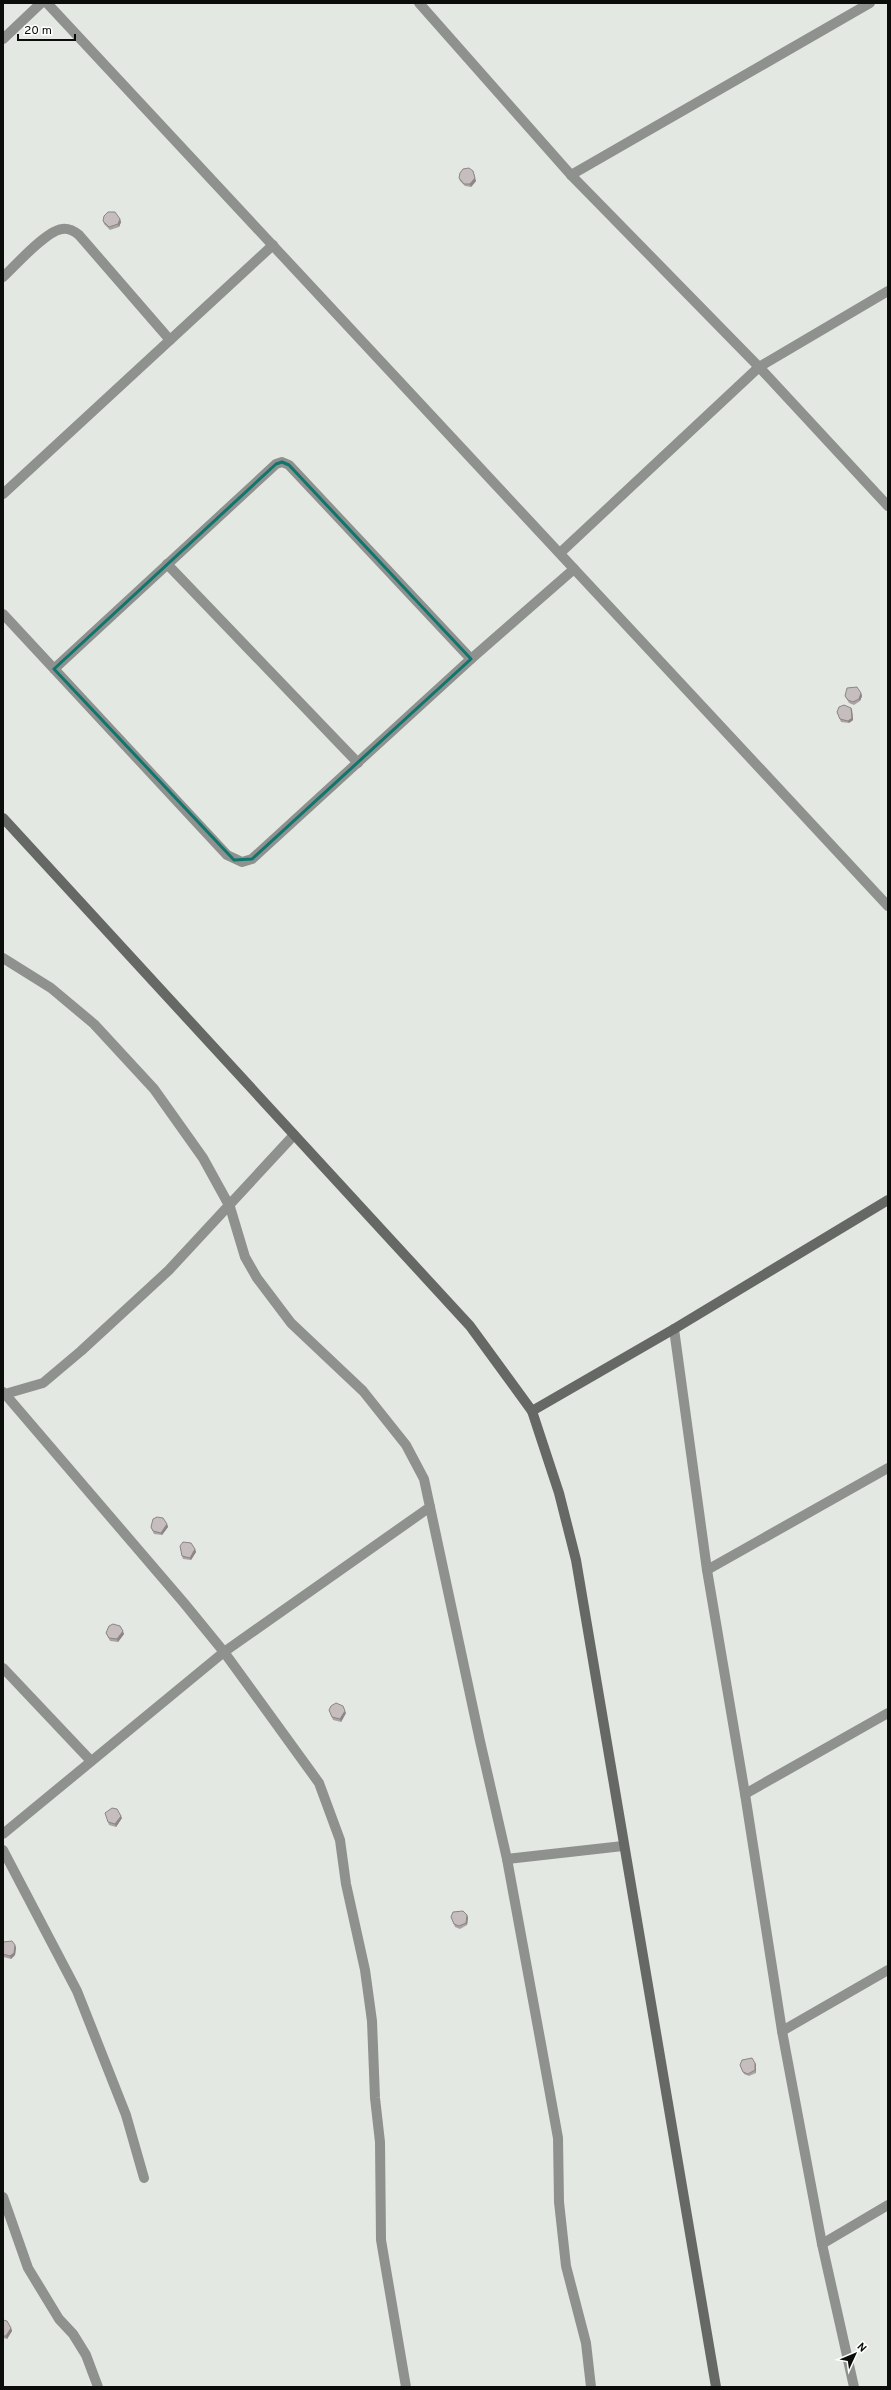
<svg xmlns="http://www.w3.org/2000/svg" width="891" height="2390" viewBox="0 0 891 2390" font-family="Overpass,sans-serif">
<rect width="100%" height="100%" fill="#e4e8e2"/>
<g fill="none" stroke-linecap="round" stroke-linejoin="round">
<g stroke="#8f918e" stroke-width="10">
<path d="M47 3 888 906"/>
<path d="M419 3 571 175 759 367 888 506"/>
<path d="M3 39 41 3"/>
<path d="M571 175 870 3"/>
<path d="M3 277C16 265 46 231 62 229 68 228 74 231 79 235L170 340"/>
<path d="M3 494 273 245"/>
<path d="M560 553 759 367 888 291"/>
<path d="M167 564 358 763"/>
<path d="M3 614 227 855 242 862 252 859 471 659 289 465 282 462 276 464 54 669"/>
<path d="M471 659 574 569"/>
<path d="M3 958 51 988 94 1024 154 1089 203 1158 230 1207 245 1257 257 1278 291 1323 363 1391 406 1445 424 1479 430 1507 224 1652 3 1834"/>
<path d="M674 1329 707 1570 745 1794 782 2031 822 2244 854 2387"/>
<path d="M3 1392 5 1394 43 1383 81 1351 169 1270 294 1135"/>
<path d="M5 1394 184 1603 224 1652 306 1765 319 1783 340 1840 346 1884 365 1970 372 2021 375 2098 380 2142 381 2240 406 2387"/>
<path d="M430 1507 480 1741 507 1859 541 2044 558 2138 559 2202 566 2266 586 2343 591 2387"/>
<path d="M707 1570 888 1468"/>
<path d="M3 1668 91 1761"/>
<path d="M745 1794 888 1713"/>
<path d="M3 1850 77 1991 126 2115 144 2178"/>
<path d="M507 1859 623 1846"/>
<path d="M782 2031 888 1970"/>
<path d="M3 2197 28 2268 59 2319 73 2334 86 2355 98 2387"/>
<path d="M822 2244 888 2205"/>
</g>
<g stroke="#656864" stroke-width="10">
<path d="M3 818 470 1326 532 1411 559 1493 576 1560 716 2387"/>
<path d="M532 1411 674 1329 888 1200"/>
</g>
</g>
<g fill="#aaa3a3">
<path d="M459 178 476 181 471 187 465 186 460 181Z"/>
<path d="M120 219 121 222 119 227 110 230 104 224 103 221Z"/>
<path d="M861 693 862 696 860 701 854 705 849 703 845 696Z"/>
<path d="M851 708 852 710 853 720 849 723 841 722 837 712Z"/>
<path d="M167 1524 168 1527 162 1535 154 1534 151 1527Z"/>
<path d="M195 1549 196 1552 191 1560 183 1559 182 1556Z"/>
<path d="M106 1633 124 1634 118 1642 110 1641Z"/>
<path d="M329 1710 346 1713 341 1722 333 1720Z"/>
<path d="M122 1818 116 1827 109 1825 108 1822Z"/>
<path d="M467 1915 468 1918 467 1925 460 1929 455 1927 451 1917Z"/>
<path d="M3 1942 15 1945 16 1948 15 1955 11 1959 3 1957Z"/>
<path d="M755 2063 756 2065V2073L749 2076 744 2074 740 2065Z"/>
<path d="M3 2320 11 2328 12 2331 7 2339 3 2338Z"/>
</g>
<g fill="#8b8585">
<path d="M474 174 476 181 471 187 470 184Z"/>
<path d="M120 219 121 222 119 227 118 224Z"/>
<path d="M861 693 862 696 860 701 859 699Z"/>
<path d="M851 708 852 710 853 720 849 723 848 721Z"/>
<path d="M167 1524 168 1527 162 1535 161 1533Z"/>
<path d="M195 1549 196 1552 191 1560 190 1558Z"/>
<path d="M123 1631 124 1634 118 1642 117 1639Z"/>
<path d="M345 1711 346 1713 341 1722 340 1719Z"/>
<path d="M121 1816 122 1818 116 1827 115 1824Z"/>
<path d="M467 1915 468 1918 467 1925 466 1923Z"/>
<path d="M15 1945 16 1948 15 1955 11 1959 10 1956Z"/>
<path d="M755 2063 756 2065V2073L755 2070Z"/>
<path d="M11 2328 12 2331 7 2339 6 2336Z"/>
</g>
<g fill="#c6bebe" stroke="#8b8585">
<path d="M469 168 473 171 475 178 470 184H464L459 178 460 173 463 169Z"/>
<path d="M108 212H115L120 219 118 224 109 227 103 221 104 216Z"/>
<path d="M857 687 861 693 859 699 853 702 848 700 845 696 847 688Z"/>
<path d="M844 705 851 708 852 718 848 721 840 719 837 712 839 707Z"/>
<path d="M157 1517 163 1518 167 1524 161 1533 153 1531 151 1527 153 1519Z"/>
<path d="M183 1542 191 1543 195 1549 190 1558 182 1556 180 1546Z"/>
<path d="M113 1624 120 1626 123 1631 117 1639 109 1638 106 1633 109 1626Z"/>
<path d="M336 1703 343 1706 345 1711 340 1719 332 1717 329 1710 331 1706Z"/>
<path d="M112 1808 117 1809 121 1816 115 1824 108 1822 105 1813Z"/>
<path d="M463 1911 467 1915 466 1923 459 1926 454 1924 451 1917 453 1912Z"/>
<path d="M12 1941 15 1945 14 1953 10 1956 3 1954V1942Z"/>
<path d="M752 2058 755 2063V2070L748 2074 743 2072 740 2065 742 2060Z"/>
<path d="M3 2320 7 2321 11 2328 6 2336H3Z"/>
</g>
<path fill="none" stroke="#0f766e" stroke-width="3" stroke-linejoin="round" d="M282 462 289 465 471 659 252 859 234 860 54 669 276 464Z"/>
<rect width="891" height="2390" fill="none" stroke="#0b0d0b" stroke-width="8"/>
<g transform="translate(855 2354) rotate(46)" stroke="#ffffff" stroke-width="3" paint-order="stroke">
<path d="M0-3L7 15L0 10L-7 15Z" fill="#0b0d0b"/>
<text y="-6" font-size="11" font-weight="bold" text-anchor="middle" fill="#0b0d0b">N</text>
</g>
<path d="M18 34v6h57v-6" fill="none" stroke="#0b0d0b" stroke-width="2"/>
<text x="24" y="34" font-size="12" fill="#0b0d0b" stroke="#ffffff" stroke-width="3" paint-order="stroke">20 m</text>
</svg>
